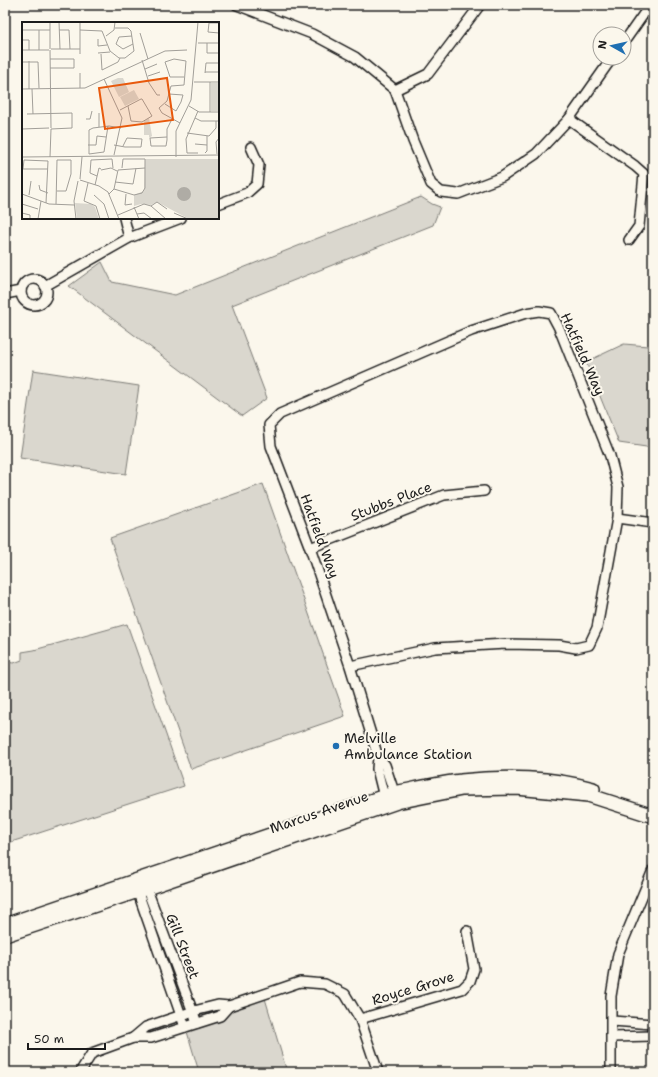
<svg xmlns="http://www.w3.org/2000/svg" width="658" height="1077" viewBox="0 0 658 1077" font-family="'Shantell Sans',sans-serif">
<rect width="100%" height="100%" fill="#fbf7ec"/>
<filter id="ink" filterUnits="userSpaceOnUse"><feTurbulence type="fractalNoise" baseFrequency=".025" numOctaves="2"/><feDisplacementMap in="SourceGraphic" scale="8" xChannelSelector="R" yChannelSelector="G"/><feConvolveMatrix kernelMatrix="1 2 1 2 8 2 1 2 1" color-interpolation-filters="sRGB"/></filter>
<g filter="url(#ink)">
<g fill="#dad7ce" stroke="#7b7a75">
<path d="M421 197 432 204 440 207 433 225 232 305 267 398 242 416 69 286 102 262 112 282 175 295Z"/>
<path d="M653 340V448L619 443 586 362 624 344 648 346Z"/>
<path d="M33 370 139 386 126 474 20 458Z"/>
<path d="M263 484 345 716 191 769 110 538Z"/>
<path d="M127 624 184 786 5 844V662L14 663 22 660V652L34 650Z"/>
<path d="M264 995 287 1072H199L182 1015Z"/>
</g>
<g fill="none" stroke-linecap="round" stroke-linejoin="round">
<defs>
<g id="street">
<path d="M237 5 312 34 355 57 395 90 413 141 431 184 441 192 458 194 502 177 536 154 569 119 612 58"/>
<path d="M624 42 650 5"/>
<path d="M395 90 428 74 480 5"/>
<path d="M569 119 635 166 644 174 639 226 629 240"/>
<path d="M218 204 247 193 257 184 259 165 251 147"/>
<path d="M124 218 129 238"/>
<circle cx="34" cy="292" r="13"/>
<path d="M45 286 129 238 181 218"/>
<path d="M5 294 21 291"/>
<path d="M617 518 653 523"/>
<path d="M310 548 444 495 484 491"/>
<path d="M350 666 435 648 506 644 559 645 576 648 589 645 597 628 617 518 618 487 610 456 559 328 551 313 539 311 526 313 471 331 280 414 269 425 271 446 310 548 350 666 378 757 377 769 385 801"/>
<path d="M378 757 385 765 396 798"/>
<path d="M145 884 197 1023"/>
<path d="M136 887 185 1027"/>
<path d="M360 1019 462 989 470 981 474 969 467 931"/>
<path d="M612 1021 653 1024"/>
<path d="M612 1037 653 1036"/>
<path d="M133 1038H151L220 1016 229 1006"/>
<path d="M81 1072 82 1069 92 1053 133 1038 146 1027 194 1011 218 1005 229 1006 300 982 325 984 345 994 360 1019 378 1072"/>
<path d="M611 1072V996L618 954 653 870"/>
</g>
<g id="secondary">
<path d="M5 925 394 793C416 789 439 783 461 781 503 776 553 777 593 789"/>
<path d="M5 935 138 891 397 802 462 789 517 788 588 795 653 816"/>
</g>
</defs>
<use href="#street" stroke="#1c1c1c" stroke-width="12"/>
<use href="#secondary" stroke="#1c1c1c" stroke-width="16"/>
<use href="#street" stroke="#fbf7ec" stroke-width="9"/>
<use href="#secondary" stroke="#fbf7ec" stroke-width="13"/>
</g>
</g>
<circle fill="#1f6fb2" stroke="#fbf7ec" stroke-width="1.5" cx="336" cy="746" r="4"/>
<g text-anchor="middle" stroke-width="4" stroke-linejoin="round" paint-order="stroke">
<g font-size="14" fill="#1c1c1c" stroke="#fbf7ec">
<text transform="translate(583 354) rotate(66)" y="5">Hatfield Way</text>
<text transform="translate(391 501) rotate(-21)" y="5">Stubbs Place</text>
<text transform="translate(320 536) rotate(70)" y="5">Hatfield Way</text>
<text transform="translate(319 812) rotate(-19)" y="5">Marcus Avenue</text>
<text transform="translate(183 946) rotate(69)" y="5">Gill Street</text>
<text transform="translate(413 988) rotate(-17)" y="5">Royce Grove</text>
</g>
<g font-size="14" fill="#1c1c1c" stroke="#fbf7ec" text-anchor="start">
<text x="344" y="743">Melville<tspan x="344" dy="16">Ambulance Station</tspan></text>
</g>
</g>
<g transform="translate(22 22)">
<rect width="197" height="197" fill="#fbf7ec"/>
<path d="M96 56H101L107 70 97 75 89 59ZM189 61H197V89H189ZM112 68 117 77 103 84 98 75ZM127 96 130 114 127 116V113H122V99ZM123 137H197V197H167L135 180 129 183 119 182 112 184V173L122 169ZM53 181 69 182 73 185 77 197H55Z" fill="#dad7ce"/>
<path d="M155 172a7 7 0 1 1 14 0a7 7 0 1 1-14 0Z" fill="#afaca5"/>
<path fill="none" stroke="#a29f99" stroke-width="1" d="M28 0V27M37 0 38 27M58 0V32M197 1H187L186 10 197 11M0 8H28M17 8V28M37 8H47L48 27M58 8 80 9 88 29 97 36H103L112 29 109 9 106 6H93M118 11 126 37M84 14 92 8 93 0M110 14 97 15 94 22 101 27 111 22M76 17V24L85 23M0 18H7V28M176 21H197M185 21V31H197M29 27H58M0 28H27M28 28 29 106M76 31 88 30M79 32 80 48 96 40 98 36M28 37H52V46H28M120 38 127 61 135 73H138M7 39V67M0 40H16L17 66M123 47 135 42M183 50H197M58 51V66M183 51 184 41H197M126 54 138 50M82 57 100 96 92 133M172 60H197M188 60V90M0 67 63 66 143 29 165 28M10 67 11 92M143 82 154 89 159 80 161 73 147 72M167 84 177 90H197M98 88 119 77H120L130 94 120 100 109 99 106 84M176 89 164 117 165 131H176M77 91V105M5 92 50 91V106L29 107M173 96 179 99H197M64 97H68L70 89M158 101 140 91 137 86 145 79 149 64 162 63 164 39 152 37 143 40 148 55H162M86 104 82 130 67 132V108L71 106 87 104 99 106M0 107 27 106M165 111 187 114 194 106V99M145 115 128 116 129 124H144L145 118V107L150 97M173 122 185 123M66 123H74L75 114 84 115M92 123 103 125H119L120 117 105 116 101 124M183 131 185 129V114M195 132 194 120 197 116M0 135 197 133M28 135 29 107M154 135V109L169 78 176 0M1 147 2 138 26 139 24 181M1 147H26M79 148 89 146 95 149M75 154 68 151 69 138 90 137 91 146M58 157 60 135M58 158 77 164 86 170 97 197M93 160 111 162 114 146M66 161 62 179 74 184 78 197M17 163 18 168 26 171M73 163 77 146 79 147M92 167 112 173 120 171 123 166V137H101L100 146M0 172 27 182 52 183M87 172 92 167 96 148 123 146M104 172 103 183 110 182M7 173 9 159M72 173 82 182 87 197M0 182 16 187M34 182 35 138H49V152L44 169H35M129 184 135 180 145 187M112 185 117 197M0 191 8 193V197M152 191 166 197M115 192 122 191 130 197M96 193 122 182 129 184 144 197M16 197 19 179M54 197 52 179 56 159"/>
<path fill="#e8590c" fill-opacity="0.15" stroke="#e8590c" stroke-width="2" d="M145 56 151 98 83 107 77 66Z"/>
<rect width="197" height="197" fill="none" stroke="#1c1c1c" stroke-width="2"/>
</g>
<rect width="658" height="1077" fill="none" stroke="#fbf7ec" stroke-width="20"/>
<rect x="10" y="10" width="638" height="1057" fill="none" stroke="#1c1c1c" stroke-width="1.5" filter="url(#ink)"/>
<g transform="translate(612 46) rotate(278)"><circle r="19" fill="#fbf7ec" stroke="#a29f99"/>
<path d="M0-3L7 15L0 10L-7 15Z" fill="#1f6fb2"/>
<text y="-6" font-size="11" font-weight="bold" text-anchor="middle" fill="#1c1c1c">N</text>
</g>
<path d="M28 1043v6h77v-6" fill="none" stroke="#1c1c1c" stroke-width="2"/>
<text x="34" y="1043" font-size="12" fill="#1c1c1c" stroke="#fbf7ec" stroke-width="3" paint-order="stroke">50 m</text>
</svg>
